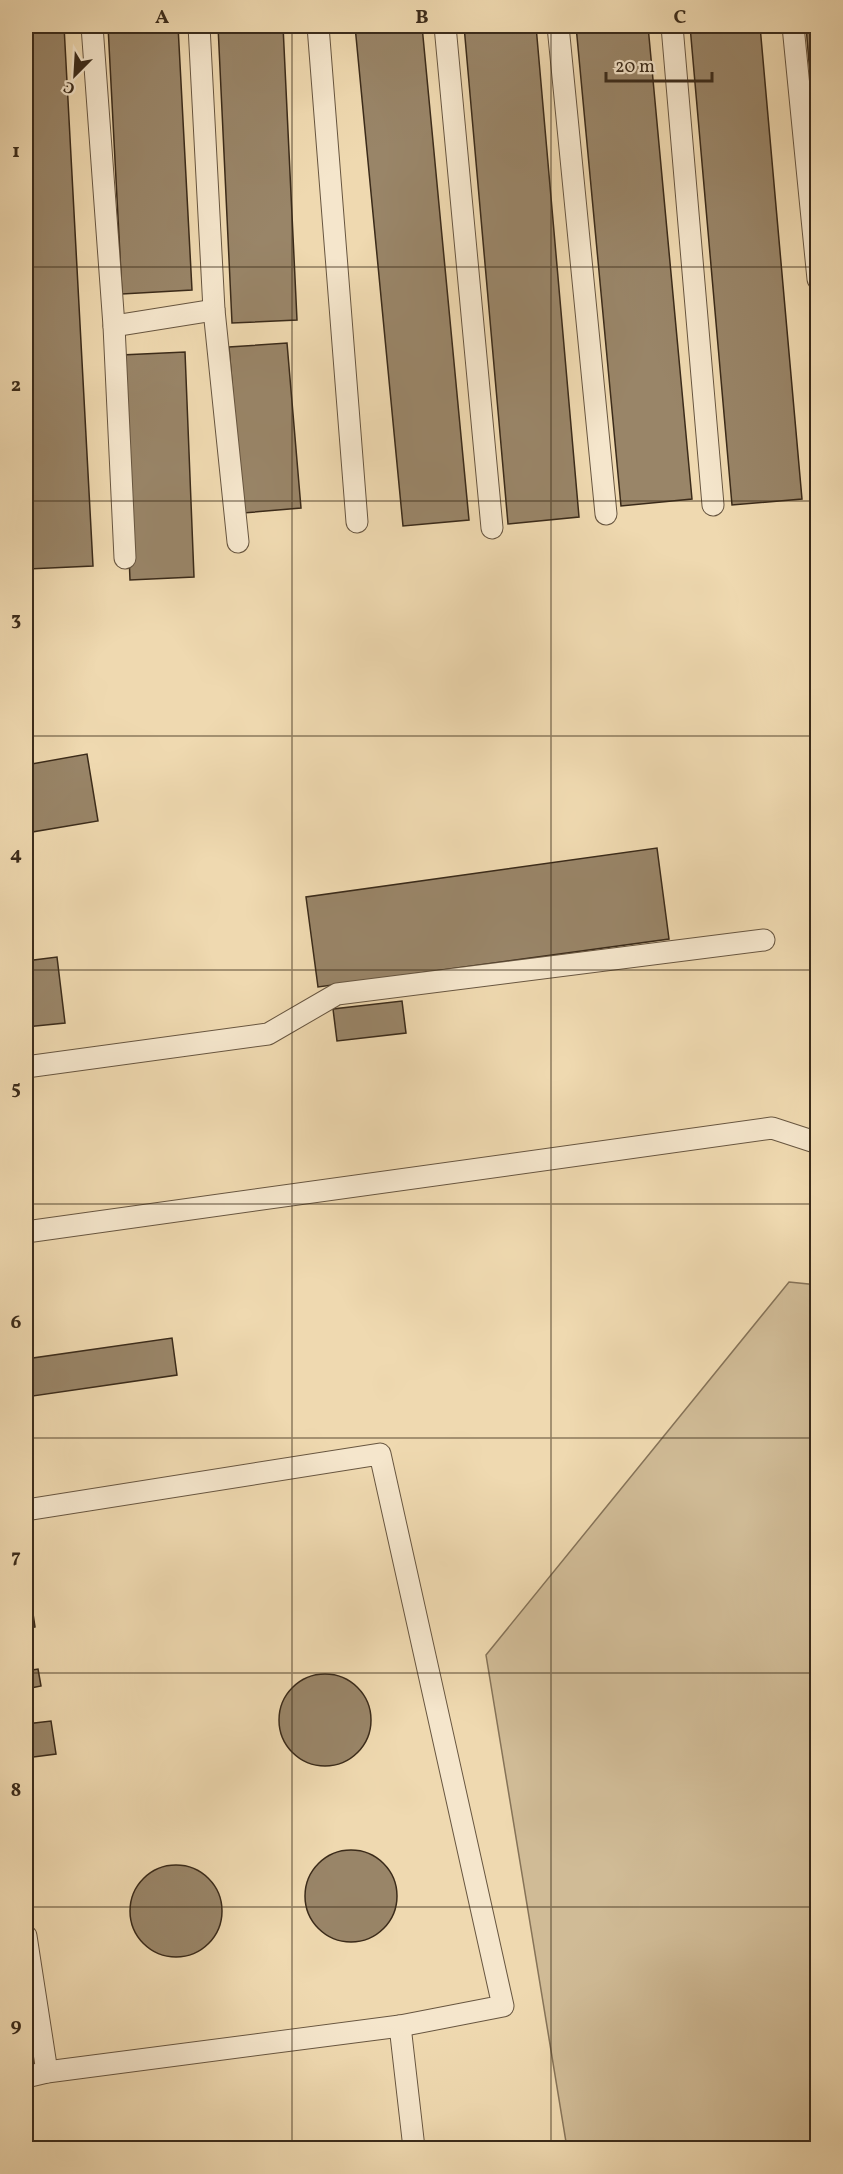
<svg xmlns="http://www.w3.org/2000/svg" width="843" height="2174" viewBox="0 0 843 2174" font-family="Vollkorn,serif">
<rect width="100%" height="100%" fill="#efd9b0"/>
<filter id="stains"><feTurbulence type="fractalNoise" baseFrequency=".00333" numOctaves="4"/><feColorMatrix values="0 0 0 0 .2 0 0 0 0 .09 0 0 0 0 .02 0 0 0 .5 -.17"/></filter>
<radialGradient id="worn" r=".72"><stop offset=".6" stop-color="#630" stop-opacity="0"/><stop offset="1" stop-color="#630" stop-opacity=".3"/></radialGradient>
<path fill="#d0bb96" stroke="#867358" stroke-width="1.5" d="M789 1282 818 1285 817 2148H567L486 1655Z"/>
<g fill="#998568" stroke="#3b2b1a" stroke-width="1.5">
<path d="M26 26H64L93 566 28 569 26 528Z"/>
<path d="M108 26H178L192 290 122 294Z"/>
<path d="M218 26H283L297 320 232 323Z"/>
<path d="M355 26H422L469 520 403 526Z"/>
<path d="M464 26H536L579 517 508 524Z"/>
<path d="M576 26H648L692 499 621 506Z"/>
<path d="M690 26H760L802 499 732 505Z"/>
<path d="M806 26H818V171Z"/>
<path d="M287 343 301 508 243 513 229 347Z"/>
<path d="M185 352 194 577 130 580 121 355Z"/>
<path d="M87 754 98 821 26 833V765Z"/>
<path d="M657 848 669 939 318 987 306 897Z"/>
<path d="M57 957 65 1023 26 1027V961Z"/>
<path d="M402 1001 406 1033 337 1041 333 1009Z"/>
<path d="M172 1338 177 1375 26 1397V1359Z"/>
<path d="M32 1607 35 1627 26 1629V1608Z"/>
<path d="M38 1669 41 1686 26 1689V1671Z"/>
<circle cx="325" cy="1720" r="46"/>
<path d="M51 1721 56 1754 26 1758V1724Z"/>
<circle cx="351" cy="1896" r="46"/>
<circle cx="176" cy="1911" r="46"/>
</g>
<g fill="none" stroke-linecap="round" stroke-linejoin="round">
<defs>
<g id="service">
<path d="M92 26 114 326 125 558"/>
<path d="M199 26 214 310 238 542"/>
<path d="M318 26 357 522"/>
<path d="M445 26 492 528"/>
<path d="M558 26 606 514"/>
<path d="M672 26 713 505"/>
<path d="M793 26 818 279"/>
<path d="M114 326 214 310"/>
<path d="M26 1067 268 1034 337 994 764 940"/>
<path d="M26 1232 772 1128 818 1143"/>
<path d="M26 1510 380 1454 503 2006 400 2026 47 2072 26 2077"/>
<path d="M26 1936 47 2072"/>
<path d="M400 2026 414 2148"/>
</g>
</defs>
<use href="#service" stroke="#685640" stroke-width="23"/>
<use href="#service" stroke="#f5e6cc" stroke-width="21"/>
</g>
<path fill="none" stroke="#3b2b1a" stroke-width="1.5" stroke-opacity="0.55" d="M292 26V2148M551 26V2148M26 267H818M26 501H818M26 736H818M26 970H818M26 1204H818M26 1438H818M26 1673H818M26 1907H818"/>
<rect width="843" height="2174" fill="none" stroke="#efd9b0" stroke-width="66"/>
<g transform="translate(75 75) rotate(204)" stroke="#f5e6cc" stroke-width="4.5" paint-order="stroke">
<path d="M0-4.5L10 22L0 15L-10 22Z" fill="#3b2b1a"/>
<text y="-9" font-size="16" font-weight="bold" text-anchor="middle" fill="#3b2b1a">С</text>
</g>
<path d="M606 72v9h106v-9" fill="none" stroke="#3b2b1a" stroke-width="3"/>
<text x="615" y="72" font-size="18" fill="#3b2b1a" stroke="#f5e6cc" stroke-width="4.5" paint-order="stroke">20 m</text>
<rect x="33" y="33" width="777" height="2108" fill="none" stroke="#3b2b1a" stroke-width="2"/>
<g font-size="20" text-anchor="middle" font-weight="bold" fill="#3b2b1a">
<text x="162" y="23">A</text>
<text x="422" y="23">B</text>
<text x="680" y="23">C</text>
<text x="16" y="157">1</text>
<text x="16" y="391">2</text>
<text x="16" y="625">3</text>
<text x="16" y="860">4</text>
<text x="16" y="1094">5</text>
<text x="16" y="1328">6</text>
<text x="16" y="1562">7</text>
<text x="16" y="1796">8</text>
<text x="16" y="2031">9</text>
</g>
<rect width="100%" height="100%" filter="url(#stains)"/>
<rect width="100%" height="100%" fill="url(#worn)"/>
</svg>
